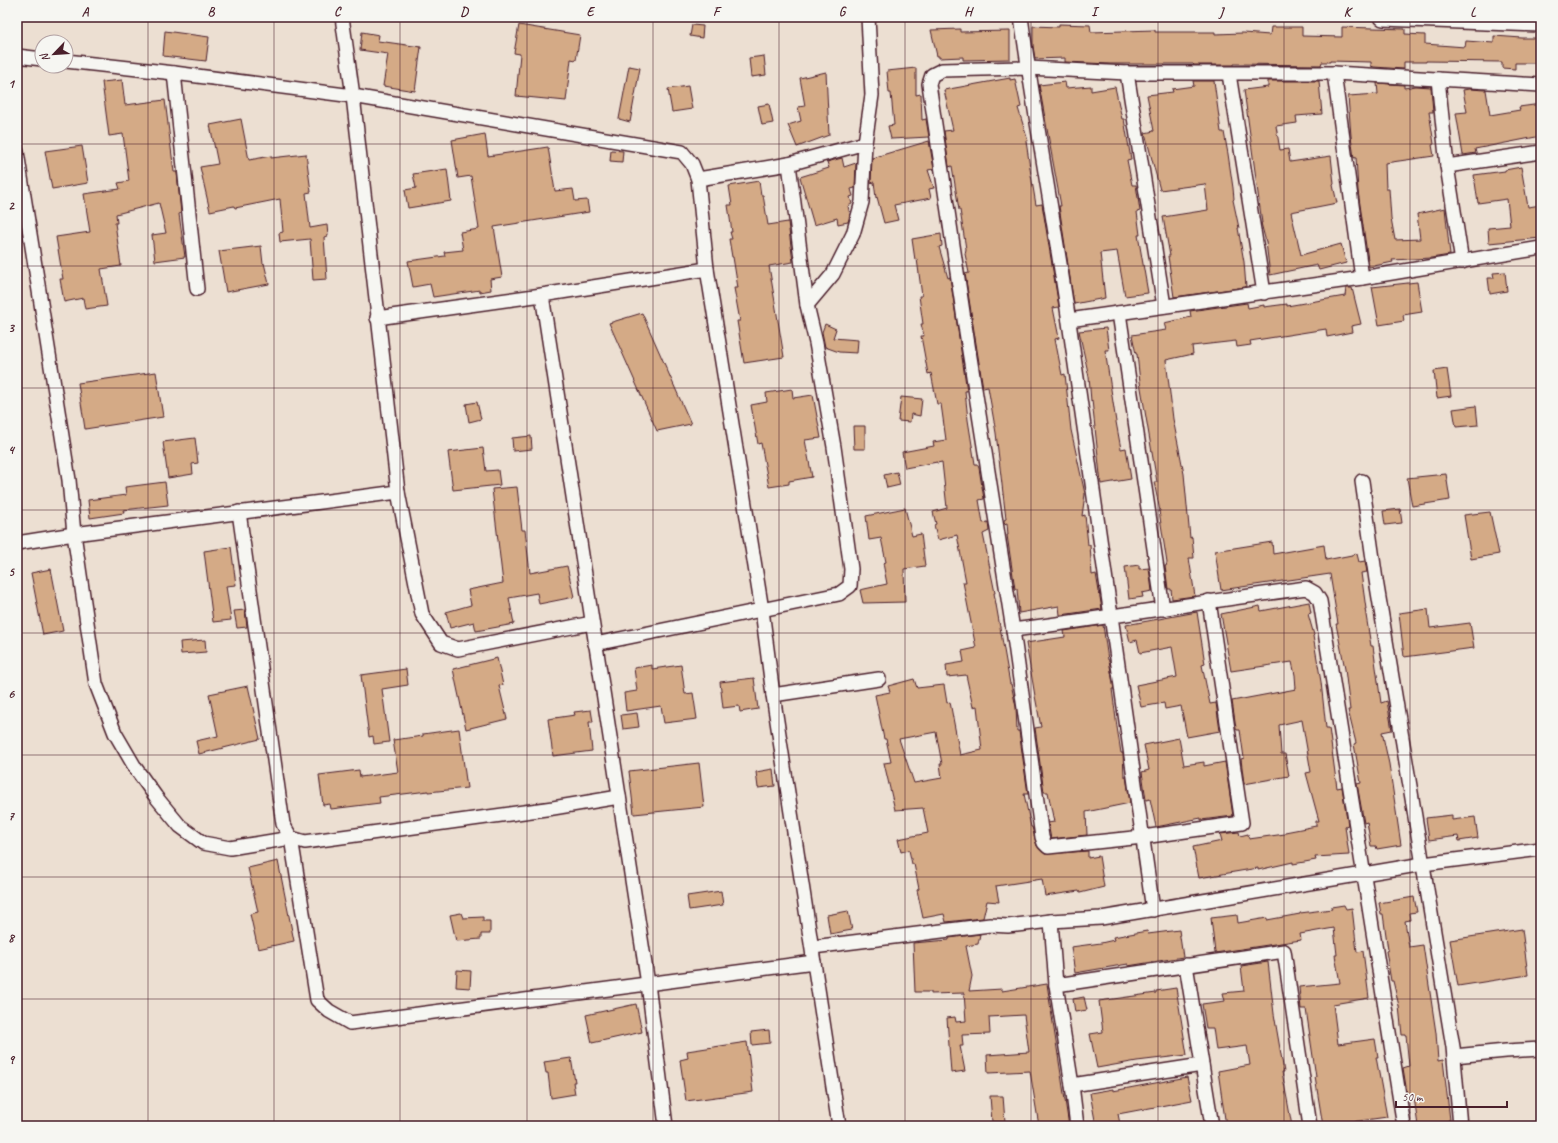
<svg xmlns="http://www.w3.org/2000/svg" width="1558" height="1143" viewBox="0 0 1558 1143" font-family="Caveat,sans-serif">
<rect width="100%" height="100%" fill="#ecdfd2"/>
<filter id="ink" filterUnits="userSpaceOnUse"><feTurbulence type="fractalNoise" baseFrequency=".025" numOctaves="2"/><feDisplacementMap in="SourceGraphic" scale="8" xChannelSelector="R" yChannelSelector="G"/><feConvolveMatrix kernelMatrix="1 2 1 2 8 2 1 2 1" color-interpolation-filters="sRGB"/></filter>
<g filter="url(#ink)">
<g fill="#d4aa86" stroke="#4a1f2b" fill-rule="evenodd">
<path d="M1059 24 1090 25 1091 32 1155 30V32H1215V34L1243 33 1270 35 1271 27H1302V36L1342 37V27L1405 29V34L1425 35V44L1465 47 1466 41 1494 43V36L1522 38H1541V63H1515V69L1502 68V62L1426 61V62H1404V69L1374 67 1371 66V62L1330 61V62H1322L1321 65 1234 64V65H1194L1193 64H1110L1065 62V58L1035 59 1033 46V26L1059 27Z"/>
<path d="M519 25 580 35 576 60 571 59 566 101 516 96 520 54 514 53Z"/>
<path d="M692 25 703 26 702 38 690 36Z"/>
<path d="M960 29V32L1010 31V59L963 60V57L939 58V56H937L931 30Z"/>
<path d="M165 31 209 37 206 61 163 56Z"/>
<path d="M362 32 379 35 378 41 421 47 415 91 383 86 388 54 360 50Z"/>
<path d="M764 56 766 75 751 77 749 58Z"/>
<path d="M629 66 640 68 630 122 619 119Z"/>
<path d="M916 68V95L921 94 922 120 926 119 929 137 891 139 888 126 894 125 891 93H889L887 71Z"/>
<path d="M826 72 829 135 797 147 788 125 801 121 798 107 805 106 800 78Z"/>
<path d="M1010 78V80L1015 79 1021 107 1018 108 1028 141H1026L1031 175 1036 205 1042 204 1059 307 1053 308 1059 338 1055 339 1062 375 1065 374 1071 430 1085 494 1082 516 1085 515 1088 545H1090L1092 575 1096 574 1102 609 1061 615H1060L1059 606 1019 613 1017 589H1015L1007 535H1008L1007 523 1004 524V520L1006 519 996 433 988 387 983 388 965 274 969 273 965 254 966 249 960 210H959L952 166 949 167 944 131 953 130 944 90Z"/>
<path d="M122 80 125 105 165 100 174 172H177L181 213 179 214 185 257 155 261 152 235 166 233 159 203 116 214 117 223H115L121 266 101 269 107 306 85 309 83 298 64 302 60 279H63L56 237 90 232 84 194 120 189 118 183 129 181 123 134 109 136 102 82Z"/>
<path d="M1193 81H1214L1221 132H1224L1228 154 1233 188 1234 199 1233 200 1239 228H1238L1244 262 1246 287 1174 297 1168 256H1170L1163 217 1208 210 1205 184 1160 190 1145 133 1154 131 1147 95 1173 92 1172 89 1194 86Z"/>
<path d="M1268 81H1319L1322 114 1296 116 1297 123 1276 126 1280 150 1288 149 1290 162 1331 156 1334 184 1333 185 1337 203 1291 212 1301 255 1341 244 1346 263 1319 270 1317 265 1270 275 1266 242 1261 223H1262L1244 90 1268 87Z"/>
<path d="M1065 82 1066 88 1091 86V91L1115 87 1122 119H1124L1131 159 1127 160 1132 185H1136L1140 211 1137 212 1140 235H1138L1148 293 1125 296 1117 251 1100 253 1105 298 1074 304 1059 206H1061L1039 85Z"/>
<path d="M1377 83 1404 85V88L1416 86 1431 87 1433 112H1429L1434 144 1432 145 1434 156 1385 163 1386 189H1389L1391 218 1395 240 1420 239 1417 214 1445 208 1450 255 1431 258 1392 260 1393 262 1369 267 1358 191 1356 157 1354 158 1351 136 1348 96 1378 94Z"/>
<path d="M688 86 692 109 672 112 668 89Z"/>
<path d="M1469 89 1486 90 1490 115 1520 110 1519 107 1541 104V136L1475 149 1476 153 1463 155 1456 113 1467 112 1463 90Z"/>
<path d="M769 104 773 123 762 125 758 106Z"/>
<path d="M241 119 249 160 271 156V158L306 154 311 192 306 193 310 228 327 225 328 236 324 237 327 279 313 280 310 239 280 242 279 233 283 232 280 199 235 208 234 206 210 211 200 167 218 164 210 125Z"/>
<path d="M485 134 488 156 548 147 555 191 573 189 575 201 587 200 589 212 494 227 502 277 490 279 491 290 480 292V290L433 297 430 284 413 287 408 261 445 256 444 252 463 250 460 232 479 229 471 176 458 178 452 140Z"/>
<path d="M929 141 934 169 928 170 934 188 929 189 931 198 894 205 898 220 884 223 877 197 876 198 874 182 871 183 872 158Z"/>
<path d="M82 146 88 183 52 189 45 151Z"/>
<path d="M611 150 623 151 622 162 610 161Z"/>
<path d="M842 158 844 167 856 163 855 188 851 189 853 196 850 197 852 204 848 206 850 215 848 222 838 224 837 218 814 225 800 177 829 168 827 162Z"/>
<path d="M1521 167 1528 207 1541 205V238L1489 243 1488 228 1510 226 1507 199 1478 203 1474 175 1505 171V170Z"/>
<path d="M447 169 451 201 408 208 405 190 416 188 413 174Z"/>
<path d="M759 181 761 195H763L768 225 788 222 793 262 769 266 784 357 744 363 737 321H740L734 288H738L733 257H732L729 239H732L730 232H732L728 205H732L729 186Z"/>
<path d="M941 234 942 246 939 247 948 278 950 277 967 391H965L968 420 975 464H977L979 468 984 499 979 500 983 523 988 522 989 531 983 534 995 593H994L1010 684H1011L1016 707 1017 731H1019L1028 794H1024L1031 827H1032L1037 846 1045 854 1088 851V858L1099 856 1104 887 1080 893 1079 891 1045 896 1042 879 996 886 999 902 987 901 983 918 946 922 944 914 923 918 917 890 919 889 914 864H912L909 850 901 852 898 839 928 833 923 808 895 810 884 763 891 762 886 739H884L875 695 890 692 888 686 914 679 917 688 944 685 947 703 950 702 960 755 982 750 977 706 973 707 966 675 947 677 946 665 964 662 962 651 976 648 963 582H966L957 535 938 540 934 525 936 524 933 512 947 508 942 462 937 463V462L905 468 902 452 934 446 933 442 946 440 941 404H937L931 373 928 374 921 336H924L921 324H923L919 296H922L917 259 915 260 912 239ZM936 732 942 764H940L942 778 914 783 899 739Z"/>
<path d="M261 246 263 264 264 263 269 284 226 292 219 251Z"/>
<path d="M1505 272 1507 291 1490 294 1488 278H1494L1493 273Z"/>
<path d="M1417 282 1422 312 1403 315 1404 321 1379 325 1372 287Z"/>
<path d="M1346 288H1352L1361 324 1351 326 1352 332 1327 337 1326 329 1250 341 1251 345 1237 347 1236 341 1192 346 1193 354 1166 360 1173 419 1184 474 1190 538 1192 537 1194 558H1189L1195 596 1172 599 1171 589H1168L1165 566H1166L1167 563 1159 511H1160L1154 482H1157L1140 382 1137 354H1136L1132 335 1166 330 1164 323 1191 317 1190 311 1247 303 1248 308 1264 305V307L1287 304V306L1345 296Z"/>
<path d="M642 313 691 424 657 431 609 323Z"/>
<path d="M825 324 836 329 833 338 858 340 857 353 839 352 825 347 822 332Z"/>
<path d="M1106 328 1109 350H1105L1116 422 1121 449 1126 448 1131 479 1101 484 1092 400 1091 401 1089 377 1079 331Z"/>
<path d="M1447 369 1451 396 1437 398 1434 371Z"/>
<path d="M156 372 163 417 85 429 78 383Z"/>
<path d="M792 389 793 398 813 395 821 438 805 440 812 477 789 481V484L769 487 761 443 758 444 751 405 767 402 766 393Z"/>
<path d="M901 397 922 399 920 416 911 414 910 422 898 421Z"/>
<path d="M477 402 481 419 469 422 466 404Z"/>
<path d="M1476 406 1478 425 1456 427 1453 409Z"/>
<path d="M853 426H865V449H854Z"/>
<path d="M531 436 532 449 513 451 512 438Z"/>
<path d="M195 438 198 463 192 464 193 474 168 478 163 442Z"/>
<path d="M483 448 486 471 498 470 500 485 453 490 448 452Z"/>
<path d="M897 472 900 485 887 488 884 475Z"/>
<path d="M1446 474 1450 500 1412 506 1407 478Z"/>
<path d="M165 482 168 505 123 510 124 513 90 518 88 500 126 495 125 487Z"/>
<path d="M517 487 522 530H525L530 573 567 566 574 597 539 604 537 593 509 598 514 624 476 631 474 622 450 628 446 612 471 605 468 590 503 583 492 489Z"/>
<path d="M905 508 912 536 921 534 925 566 904 569 905 602 863 603 860 590 887 584 883 563 886 562 881 538 869 540 866 516Z"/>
<path d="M1400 509 1402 523 1385 525 1383 511Z"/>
<path d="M1490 512 1499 554 1471 559 1464 515Z"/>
<path d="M1272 542 1273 554 1324 545 1326 560 1357 554 1359 562 1365 561 1367 572 1361 573 1366 609H1365L1371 646H1373L1381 703 1387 701 1392 730 1382 732 1389 764 1401 845 1377 849 1376 846H1371L1367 822 1364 823 1357 784 1361 783 1354 744 1356 743 1348 710H1350L1345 669 1336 624H1338L1330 574 1221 590 1215 551Z"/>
<path d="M231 547 236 585 226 586 231 620 213 622 204 551Z"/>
<path d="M1139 565V569L1149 568 1152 591 1142 593 1143 597 1129 599 1125 567Z"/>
<path d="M51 569 63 631 43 635 31 573Z"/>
<path d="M1309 602 1311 613 1308 614 1314 635 1313 636 1321 682 1326 728H1329L1337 788 1342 787 1348 825 1345 826 1349 855 1315 857 1316 860 1293 864V862L1258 870V868L1199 878 1193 847 1222 841 1220 834 1239 832 1240 836 1248 834 1249 839 1285 834V832L1316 826V821H1319L1306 773 1311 772 1302 720 1279 725 1281 754H1285L1289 776 1244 784 1241 759 1244 758 1240 730H1237L1236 728 1232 701 1296 689 1295 675 1292 662 1231 671 1221 614 1260 606 1261 611Z"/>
<path d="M1428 609 1430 628 1470 623 1474 648 1404 657 1399 613Z"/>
<path d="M245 610 247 627 237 628 234 611Z"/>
<path d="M1197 612 1205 664 1202 665 1210 704 1216 703 1220 731 1187 737 1181 706 1165 709 1164 703 1141 707 1136 685 1177 677 1172 647 1140 653 1137 640 1130 642 1126 625Z"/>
<path d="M1103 625 1108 660H1109L1114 689H1112L1117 727 1121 753H1123L1124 776H1126L1130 803 1086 812 1087 835 1051 839 1048 823 1054 822 1048 792H1044L1035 728 1041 727 1035 696 1026 643 1065 637 1064 631Z"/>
<path d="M205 640 206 652 181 654 180 642Z"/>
<path d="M497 658 503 685 499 686 507 719 466 729 453 669Z"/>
<path d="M652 665V669L681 665 685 694 693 693 697 719 664 723 661 706 626 711 624 693 637 691 634 668Z"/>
<path d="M406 669 408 685 382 689 389 742 374 744 373 736 369 737 361 675Z"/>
<path d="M754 678 758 709 740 712 739 706 723 708 720 682Z"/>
<path d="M248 686 260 739 199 754 196 741 218 736 209 694Z"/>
<path d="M591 710 593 722H589L592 751 553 756 548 719 575 715 574 712Z"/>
<path d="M637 713 639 727 623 729 621 715Z"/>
<path d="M459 729 467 788 428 792V791L379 797 380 803 331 809 330 804 323 805 319 775 359 770 360 777 398 772 393 740 423 736V734Z"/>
<path d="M1179 738 1184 765 1204 762V766L1225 762 1233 816 1201 820V818L1156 827 1150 799 1146 800 1142 772 1149 770 1144 745Z"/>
<path d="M699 763 704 807 634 814 629 771Z"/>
<path d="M773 769 775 786 758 788 756 772Z"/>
<path d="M1452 815V820L1475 817 1478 838 1459 841 1458 836 1429 840 1426 818Z"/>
<path d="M278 861 294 941 258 949 250 914 258 912 248 868Z"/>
<path d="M721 891 723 905 689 910 687 896Z"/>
<path d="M1414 897 1417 912 1409 913 1410 920 1405 921 1409 947 1423 945 1436 1033 1438 1061 1443 1060 1450 1120H1448L1449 1126H1418L1414 1097 1408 1099 1403 1068 1409 1066 1406 1035H1402L1399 1006 1393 981H1391L1386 951 1388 950 1383 914H1381L1379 903Z"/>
<path d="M1344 905 1346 909 1352 908 1357 952 1363 951 1369 998 1333 1004 1338 1044 1375 1039 1378 1057H1376L1387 1117 1323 1126 1315 1077H1316L1306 1009H1301L1299 987 1340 983 1335 955H1337L1334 928 1300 934 1301 940 1215 953 1211 918 1237 915 1238 923 1267 918V920L1300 914V913L1332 909 1331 907Z"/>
<path d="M848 911 852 930 830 934 827 915Z"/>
<path d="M461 913 463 918 483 917V921H490V934H481V939L456 941 450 915Z"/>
<path d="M1522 929 1528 975 1458 986 1450 940Z"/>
<path d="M1179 930 1183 957 1128 966V964L1075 973 1071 947 1101 943 1114 940 1113 937 1147 931 1148 934Z"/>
<path d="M980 934 978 944 966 946 972 976 969 991 1002 989V991L1047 984 1069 1126H1039L1030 1071 988 1073 987 1055 1029 1052 1024 1015 989 1017 990 1034 962 1035 963 1046H960L965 1071 951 1073 947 1018 955 1017 956 1022 966 1021 964 993 931 994V992H915L913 943 949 940V938Z"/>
<path d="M1268 962 1274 1014 1284 1072H1282L1292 1126H1226L1218 1071 1250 1065 1247 1046 1216 1050 1213 1028H1206L1202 1004 1225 1001 1223 993 1244 991 1241 966Z"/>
<path d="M457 970 471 971 470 988 456 987Z"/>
<path d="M1176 988 1187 1055 1137 1061 1097 1068 1090 1034 1103 1032 1099 1001 1156 993V991Z"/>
<path d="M1084 997 1087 1010 1075 1012 1073 999Z"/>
<path d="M636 1004 642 1032 592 1043 586 1015Z"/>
<path d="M769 1030 770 1043 752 1045 751 1032Z"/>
<path d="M747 1042 753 1092 686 1101 680 1060 688 1058 687 1051Z"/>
<path d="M571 1058 575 1082H573L575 1094 551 1098 548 1073H546L544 1062Z"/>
<path d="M1187 1077 1192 1100 1118 1114 1120 1124 1109 1126H1096L1090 1093 1113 1089V1091Z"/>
<path d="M990 1096H1003L1005 1122H992Z"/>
</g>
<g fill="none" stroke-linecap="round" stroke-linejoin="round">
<defs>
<g id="minor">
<path d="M342 17 353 96 398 492 422 614 441 643 458 649 592 623"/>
<path d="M1021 17C1035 119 1054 220 1069 322 1098 518 1126 714 1153 910"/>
<path d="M17 56 42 59"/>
<path d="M66 61 174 73 353 96 682 152 692 164 698 179 707 269 762 610 773 695 839 1126"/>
<path d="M174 73 197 289"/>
<path d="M1127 73 1164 306"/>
<path d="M1334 73 1362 278"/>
<path d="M1229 74 1264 293"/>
<path d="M1438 79 1447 166 1462 262"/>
<path d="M17 152 69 480 74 534 96 684 115 733 136 769 156 797 180 826 203 843 230 848 291 838 305 842 553 808 619 797"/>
<path d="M1447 166 1541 152"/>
<path d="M698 179 789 164 865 143"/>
<path d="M542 295 648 984 666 1126"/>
<path d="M807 305 833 274 853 234 862 202 865 143 872 95 868 17"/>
<path d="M1119 313 1163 609"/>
<path d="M377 318 542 295 707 269"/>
<path d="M1069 320 1362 278 1541 248"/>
<path d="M1362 481 1376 580 1453 1047 1460 1126"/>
<path d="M239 512 283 824 291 838 317 1000 329 1011 350 1023 814 962"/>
<path d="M17 543 74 534 398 492"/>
<path d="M1209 601 1242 823 1143 837 1048 847 1044 843 1042 837 1013 630 964 319 929 84 932 75 942 70 1028 68 1127 73H1334L1541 85"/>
<path d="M1013 630C1111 617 1208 601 1306 588L1315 593 1320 601 1404 1126"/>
<path d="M595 644 839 594 850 586 851 569 834 447 816 343 807 305 789 164"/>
<path d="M773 695 879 679"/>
<path d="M1051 921 1056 985 1072 1085 1077 1126"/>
<path d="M813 947 990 925 1008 926 1051 921 1101 918 1423 864 1541 849"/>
<path d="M1186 965 1212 1126"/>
<path d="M1056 985 1284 951 1310 1126"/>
<path d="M1454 1056 1506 1051 1541 1049"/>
<path d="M1072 1085 1202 1065"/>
</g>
<path id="tertiary" d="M1383 17 1541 23"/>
</defs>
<use href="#minor" stroke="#4a1f2b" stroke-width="16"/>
<use href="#tertiary" stroke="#4a1f2b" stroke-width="20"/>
<use href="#minor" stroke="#f6f6f2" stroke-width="13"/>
<use href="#tertiary" stroke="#f6f6f2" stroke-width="17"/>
</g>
</g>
<path fill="none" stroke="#4a1f2b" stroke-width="1" stroke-opacity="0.55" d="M148 17V1126M274 17V1126M400 17V1126M527 17V1126M653 17V1126M779 17V1126M905 17V1126M1031 17V1126M1158 17V1126M1284 17V1126M1410 17V1126M17 144H1541M17 266H1541M17 388H1541M17 510H1541M17 633H1541M17 755H1541M17 877H1541M17 999H1541"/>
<rect width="1558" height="1143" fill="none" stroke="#f6f6f2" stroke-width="44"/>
<g transform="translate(54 54) rotate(245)"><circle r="19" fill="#f6f6f2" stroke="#b1a0a2"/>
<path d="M0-3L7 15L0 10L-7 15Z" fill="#4a1f2b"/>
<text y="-6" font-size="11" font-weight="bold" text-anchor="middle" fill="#4a1f2b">N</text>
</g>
<path d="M1396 1101v6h111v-6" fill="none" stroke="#4a1f2b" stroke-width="2"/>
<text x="1402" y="1101" font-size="12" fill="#4a1f2b" stroke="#f6f6f2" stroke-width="3" paint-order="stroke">50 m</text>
<rect x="22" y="22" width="1514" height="1099" fill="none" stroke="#4a1f2b" stroke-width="1.5"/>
<g font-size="13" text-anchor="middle" font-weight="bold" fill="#4a1f2b">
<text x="85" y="16">A</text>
<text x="211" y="16">B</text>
<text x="337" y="16">C</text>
<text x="464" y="16">D</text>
<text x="590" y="16">E</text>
<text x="716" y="16">F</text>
<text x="842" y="16">G</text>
<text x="968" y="16">H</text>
<text x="1094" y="16">I</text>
<text x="1221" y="16">J</text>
<text x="1347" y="16">K</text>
<text x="1473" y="16">L</text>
<text x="11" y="88">1</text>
<text x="11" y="210">2</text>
<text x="11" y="332">3</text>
<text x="11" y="454">4</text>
<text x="11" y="576">5</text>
<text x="11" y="698">6</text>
<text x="11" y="820">7</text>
<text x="11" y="942">8</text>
<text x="11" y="1064">9</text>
</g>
</svg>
